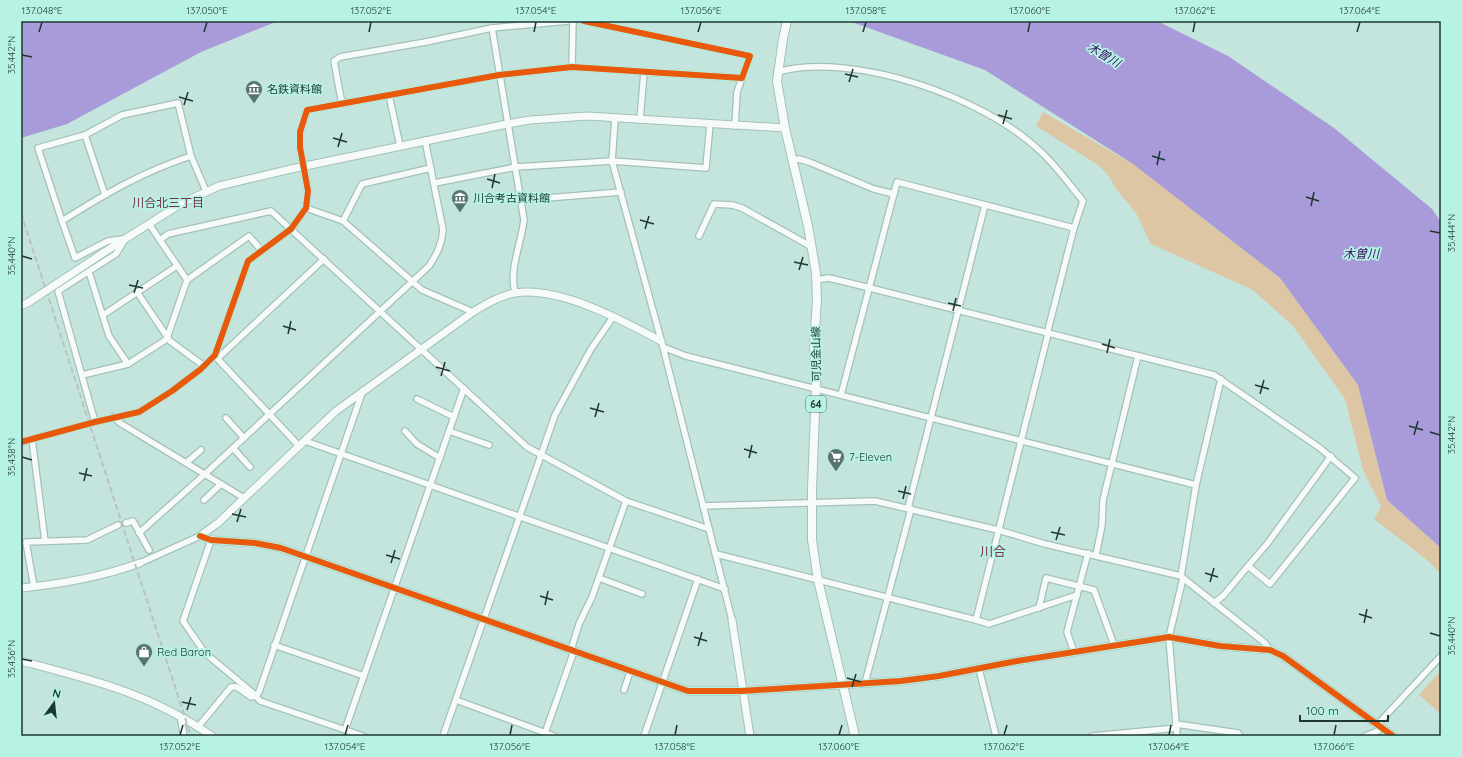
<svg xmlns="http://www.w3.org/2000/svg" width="1462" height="757" viewBox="0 0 1462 757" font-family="Quicksand,'Noto Sans JP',sans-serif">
<rect width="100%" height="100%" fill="#c4e5dd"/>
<g fill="#dcc6a4">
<path d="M1043 112 1133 164 1280 278 1358 385 1387 500 1441 548V574L1427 560 1374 519 1381 506 1363 470 1345 399 1293 326 1253 290 1151 244 1136 213 1116 189 1108 175 1098 165 1036 126Z"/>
<path d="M1441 670V714L1419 695Z"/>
</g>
<g fill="#a99ada">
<path d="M21 21H278L201 52 67 124 21 138Z"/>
<path d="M849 21H1157L1228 56 1334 128 1432 209 1441 222V548L1387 500 1358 385 1280 278 1133 164 985 70Z"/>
</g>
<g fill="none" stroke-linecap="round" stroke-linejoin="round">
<defs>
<g id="minor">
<path d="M572 67 573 21"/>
<path d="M777 72C853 51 983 97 1039 150 1055 164 1069 184 1083 201L1074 228 1047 334"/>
<path d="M389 95 400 146"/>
<path d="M342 104 334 61 340 57 426 42 492 28"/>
<path d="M615 119 612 161 663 347 732 620"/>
<path d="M640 120 644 72"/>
<path d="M735 126 737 92 742 78"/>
<path d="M85 135 105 195"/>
<path d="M191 156C142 172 105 194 62 221L38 148 85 135 122 115 178 103 191 156 206 191"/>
<path d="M792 160 799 159 809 162 874 189 894 194"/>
<path d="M435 183 516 167 612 161 706 168 710 124"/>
<path d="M522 200 621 192"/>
<path d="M306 208 343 221 422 290 473 312"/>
<path d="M62 221 75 258 108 241 123 239"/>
<path d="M343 221 362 184 431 168"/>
<path d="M699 236 714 204 732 205 742 208 812 247"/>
<path d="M160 240 168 234 271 211 527 447 626 501 709 529"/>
<path d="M89 272 109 336 128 364"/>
<path d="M187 280 249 236 262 251"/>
<path d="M816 280 829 278 858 285 1214 375 1320 448 1355 478 1270 584 1248 566 1224 595 1214 603"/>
<path d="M137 292 170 341 204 366"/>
<path d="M515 293C509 269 521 244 524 220L492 28 568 21"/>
<path d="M103 315 177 266"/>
<path d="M663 347 686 356 1196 485"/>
<path d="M215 356 299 446"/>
<path d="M218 358 324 259"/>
<path d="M82 375 128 364 164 341 167 338 187 280 149 224"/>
<path d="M841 395 897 182 1074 228"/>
<path d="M417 399 454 417"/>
<path d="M113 417 120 423 244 498"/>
<path d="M226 418 244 438"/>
<path d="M95 422 58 291 116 254 124 241"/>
<path d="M405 431 417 444 440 458"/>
<path d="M449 431 489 445"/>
<path d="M32 439 45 541"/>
<path d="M305 441 725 589"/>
<path d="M21 442 95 422 139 412 172 391 201 369 215 355 248 261 291 229 306 208 308 191 300 147V132L307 110 499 75 572 67 742 78 750 56 584 21"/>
<path d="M233 448 250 467"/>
<path d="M186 463 201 450"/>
<path d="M204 500 221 484"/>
<path d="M703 506 875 501 998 530 1045 544 1181 576"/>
<path d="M908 508 985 205"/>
<path d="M126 523 133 521 149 550"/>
<path d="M139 533 205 474 429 266C437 254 442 244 443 230L425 140"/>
<path d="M211 540 183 621 205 653 253 693 260 701 363 736"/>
<path d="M716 554 976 620 1048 334"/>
<path d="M1096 555 1102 525 1103 500 1138 356"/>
<path d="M140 563 200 536"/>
<path d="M1248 566 1267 544 1331 456"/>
<path d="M599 578 642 594"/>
<path d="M1183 578 1265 643 1270 650"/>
<path d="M34 587 26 542 87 540 118 525"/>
<path d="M1039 608 1046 578 1094 590 1114 645"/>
<path d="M976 620 989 624 1077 595"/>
<path d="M274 645 364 676"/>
<path d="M571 650 579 624 592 597 626 501"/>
<path d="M1074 652 1067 632 1088 553"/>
<path d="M979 669 996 736"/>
<path d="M865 683 911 509"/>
<path d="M624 690 630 672"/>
<path d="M456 700 554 736"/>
<path d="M183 717 181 721 184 736"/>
<path d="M1176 724 1238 733 1240 736"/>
<path d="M1377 725 1441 656"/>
<path d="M198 727 231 687H237L251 697 256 696 259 692 363 390"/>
<path d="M345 730 464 388"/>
<path d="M443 736 555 415 591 349 613 317"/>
<path d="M544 736 574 651"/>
<path d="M644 736 698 579"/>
<path d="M1092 736 1177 728"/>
<path d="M1177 736 1169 637 1183 578 1181 576 1196 485 1221 379"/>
<path d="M1365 736 1378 731 1380 727"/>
</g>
<g id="tertiary">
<path d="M103 253 182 203 219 186 291 169 507 124 530 120 587 116 785 128"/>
<path d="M21 306 29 302"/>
<path d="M200 536 211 540 255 543 281 548 688 691H742L901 681 939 676 1017 661 1169 637 1220 646 1270 650 1283 656 1393 736"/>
<path d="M200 536 218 523 336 411 473 312C486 304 499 296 515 293 559 286 622 320 661 341"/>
<path d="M21 588C62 584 101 577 140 563"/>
<path d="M732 620 750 736"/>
<path d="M21 661C93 680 149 693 212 736"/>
</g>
<path id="primary" d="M787 21 783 39 777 81 785 128 808 226 816 273 817 299 814 346 816 388 812 489V540L818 580 855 736"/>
</defs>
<use href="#minor" stroke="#a5c0b9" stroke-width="8"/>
<use href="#tertiary" stroke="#a5c0b9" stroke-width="9"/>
<use href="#primary" stroke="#a5c0b9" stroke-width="10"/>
<use href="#minor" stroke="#f6fbfa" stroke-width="5.5"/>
<use href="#tertiary" stroke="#f6fbfa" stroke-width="7"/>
<use href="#primary" stroke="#f6fbfa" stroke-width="8"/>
<path stroke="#bac3c1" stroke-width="2" stroke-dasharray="6 3" stroke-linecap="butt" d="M21 213 191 736"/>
<defs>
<path id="tertiary-bridge" d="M29 302 103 253"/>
</defs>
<use href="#tertiary-bridge" stroke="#a5c0b9" stroke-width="9" stroke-linecap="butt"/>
<use href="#tertiary-bridge" stroke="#f6fbfa" stroke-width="7"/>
<defs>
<g id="cycleway">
<path d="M21 442 95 422 139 412 172 391 201 369 215 355 248 261 291 229 306 208 308 191 300 147V132L307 110 499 75 572 67 742 78 750 56 584 21"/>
<path d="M200 536 211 540 255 543 281 548 688 691H742L901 681 939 676 1017 661 1169 637 1220 646 1270 650 1283 656 1393 736"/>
</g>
</defs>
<use href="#cycleway" stroke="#b6f3e5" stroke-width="8"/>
<use href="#cycleway" stroke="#e8590c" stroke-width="6"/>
</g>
<path fill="none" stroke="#1f3732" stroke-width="1.5" d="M39 32 42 22M204 32 207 22M369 32 371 22M534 32 536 22M698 32 701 22M863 32 866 22M1028 32 1030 22M1193 32 1195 22M1357 32 1360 22M22 55 32 57M845 74 858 77M849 82 853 69M179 97 193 101M184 105 188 92M998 115 1012 119M1003 124 1007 110M333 138 347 142M338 147 342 133M1152 156 1165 160M1157 165 1160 151M487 179 500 183M492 188 495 174M1306 197 1319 201M1311 206 1314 192M640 220 654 224M645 229 649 216M1430 231 1440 233M22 256 32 259M794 262 808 265M799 270 803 257M129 285 143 288M134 293 138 280M948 303 961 306M953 311 956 298M283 326 296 330M288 334 291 321M1102 344 1115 348M1107 353 1110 339M436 367 450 371M441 376 445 362M1255 385 1269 389M1260 394 1264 380M590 408 604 412M595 417 599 403M1409 426 1423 430M1430 432 1440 435M1414 435 1418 421M744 449 757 453M22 457 32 460M749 458 752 445M79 473 92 476M84 481 87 468M898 491 911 494M903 499 906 486M232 514 246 517M237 522 241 509M1051 532 1065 535M1056 540 1060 527M386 555 400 559M391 563 395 550M1205 573 1218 577M1210 582 1214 568M540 596 553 600M545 605 548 591M1359 614 1372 618M1364 623 1367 609M1430 633 1440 636M694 637 707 641M698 646 702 632M22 659 32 661M847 678 861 682M852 687 856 674M182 702 196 705M187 710 191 697M180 735 183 725M345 735 348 725M510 735 512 725M675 735 677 725M839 735 842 725M1004 735 1007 725M1169 735 1171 725M1334 735 1336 725"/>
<defs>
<symbol id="museum-pin" viewBox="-11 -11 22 30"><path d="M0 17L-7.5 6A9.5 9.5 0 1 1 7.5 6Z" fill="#59746e" stroke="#b6f3e5"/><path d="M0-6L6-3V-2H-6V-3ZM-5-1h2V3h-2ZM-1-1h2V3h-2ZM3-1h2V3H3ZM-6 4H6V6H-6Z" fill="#fff"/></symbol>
<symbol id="supermarket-pin" viewBox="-11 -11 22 30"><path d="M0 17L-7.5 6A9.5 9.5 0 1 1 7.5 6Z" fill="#59746e" stroke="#b6f3e5"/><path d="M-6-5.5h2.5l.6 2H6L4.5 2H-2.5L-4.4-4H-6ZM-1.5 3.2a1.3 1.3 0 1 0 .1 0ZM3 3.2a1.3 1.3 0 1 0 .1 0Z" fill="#fff"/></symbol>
<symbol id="shop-pin" viewBox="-11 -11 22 30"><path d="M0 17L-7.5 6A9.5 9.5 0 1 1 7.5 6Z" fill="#59746e" stroke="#b6f3e5"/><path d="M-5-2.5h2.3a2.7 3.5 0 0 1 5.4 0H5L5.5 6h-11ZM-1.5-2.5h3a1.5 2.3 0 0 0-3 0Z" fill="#fff"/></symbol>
</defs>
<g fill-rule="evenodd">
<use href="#museum-pin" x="244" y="79" width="20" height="27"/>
<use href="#museum-pin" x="450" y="188" width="20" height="27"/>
<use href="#supermarket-pin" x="826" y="447" width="20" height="27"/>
<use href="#shop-pin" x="134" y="642" width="20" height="27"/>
</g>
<g text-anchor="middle" stroke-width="3.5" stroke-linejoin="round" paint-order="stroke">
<rect fill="#b6f3e5" stroke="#4c6f68" stroke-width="1" x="806" y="396" width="20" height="16" rx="3"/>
<g font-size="10" font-weight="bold" fill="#1f3732">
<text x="816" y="408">64</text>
</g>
<g font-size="11" fill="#1f3732" stroke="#b6f3e5" text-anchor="start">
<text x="267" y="93">名鉄資料館</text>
<text x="473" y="202">川合考古資料館</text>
<text x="849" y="461">7-Eleven</text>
<text x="157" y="656">Red Baron</text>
</g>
<g font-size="11" fill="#1f3732" stroke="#b6f3e5">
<text transform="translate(816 354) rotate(-91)" y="4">可児金山線</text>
</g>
<g font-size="12" font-style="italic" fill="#360b61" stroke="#b6f3e5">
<text transform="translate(1104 55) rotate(31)" y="4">木曽川</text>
<text x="1361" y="258">木曽川</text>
</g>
<g font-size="12" fill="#75314a" stroke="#b6f3e5">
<text x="168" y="207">川合北三丁目</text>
</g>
<g font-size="13" fill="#75314a" stroke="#b6f3e5">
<text x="993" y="556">川合</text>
</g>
</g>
<rect width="1462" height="757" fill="none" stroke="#b6f3e5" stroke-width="44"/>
<g transform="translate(54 703) rotate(15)" stroke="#b6f3e5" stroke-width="3" paint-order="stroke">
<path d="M0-3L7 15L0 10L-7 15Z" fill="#1f3732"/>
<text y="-6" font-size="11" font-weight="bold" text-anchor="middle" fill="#1f3732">N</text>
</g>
<path d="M1300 715v6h88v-6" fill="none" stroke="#1f3732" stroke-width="2"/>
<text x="1306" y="715" font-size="12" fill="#1f3732" stroke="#b6f3e5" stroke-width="3" paint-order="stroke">100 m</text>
<rect x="22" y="22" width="1418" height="713" fill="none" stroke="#1f3732" stroke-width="1.5"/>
<g font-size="10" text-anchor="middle" fill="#1f3732">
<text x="42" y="14">137.048°E</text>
<text x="207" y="14">137.050°E</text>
<text x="371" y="14">137.052°E</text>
<text x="536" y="14">137.054°E</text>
<text x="701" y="14">137.056°E</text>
<text x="866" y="14">137.058°E</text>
<text x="1030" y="14">137.060°E</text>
<text x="1195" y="14">137.062°E</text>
<text x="1360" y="14">137.064°E</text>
<text transform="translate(11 55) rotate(-90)" y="4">35.442°N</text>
<text transform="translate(1451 233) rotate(-90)" y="4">35.444°N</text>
<text transform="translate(11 256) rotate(-90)" y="4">35.440°N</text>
<text transform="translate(1451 435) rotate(-90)" y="4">35.442°N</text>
<text transform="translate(11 457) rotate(-90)" y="4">35.438°N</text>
<text transform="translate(1451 636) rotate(-90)" y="4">35.440°N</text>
<text transform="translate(11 659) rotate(-90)" y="4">35.436°N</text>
<text x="180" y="750">137.052°E</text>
<text x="345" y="750">137.054°E</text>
<text x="510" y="750">137.056°E</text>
<text x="675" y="750">137.058°E</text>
<text x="839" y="750">137.060°E</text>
<text x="1004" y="750">137.062°E</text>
<text x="1169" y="750">137.064°E</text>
<text x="1334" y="750">137.066°E</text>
</g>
</svg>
